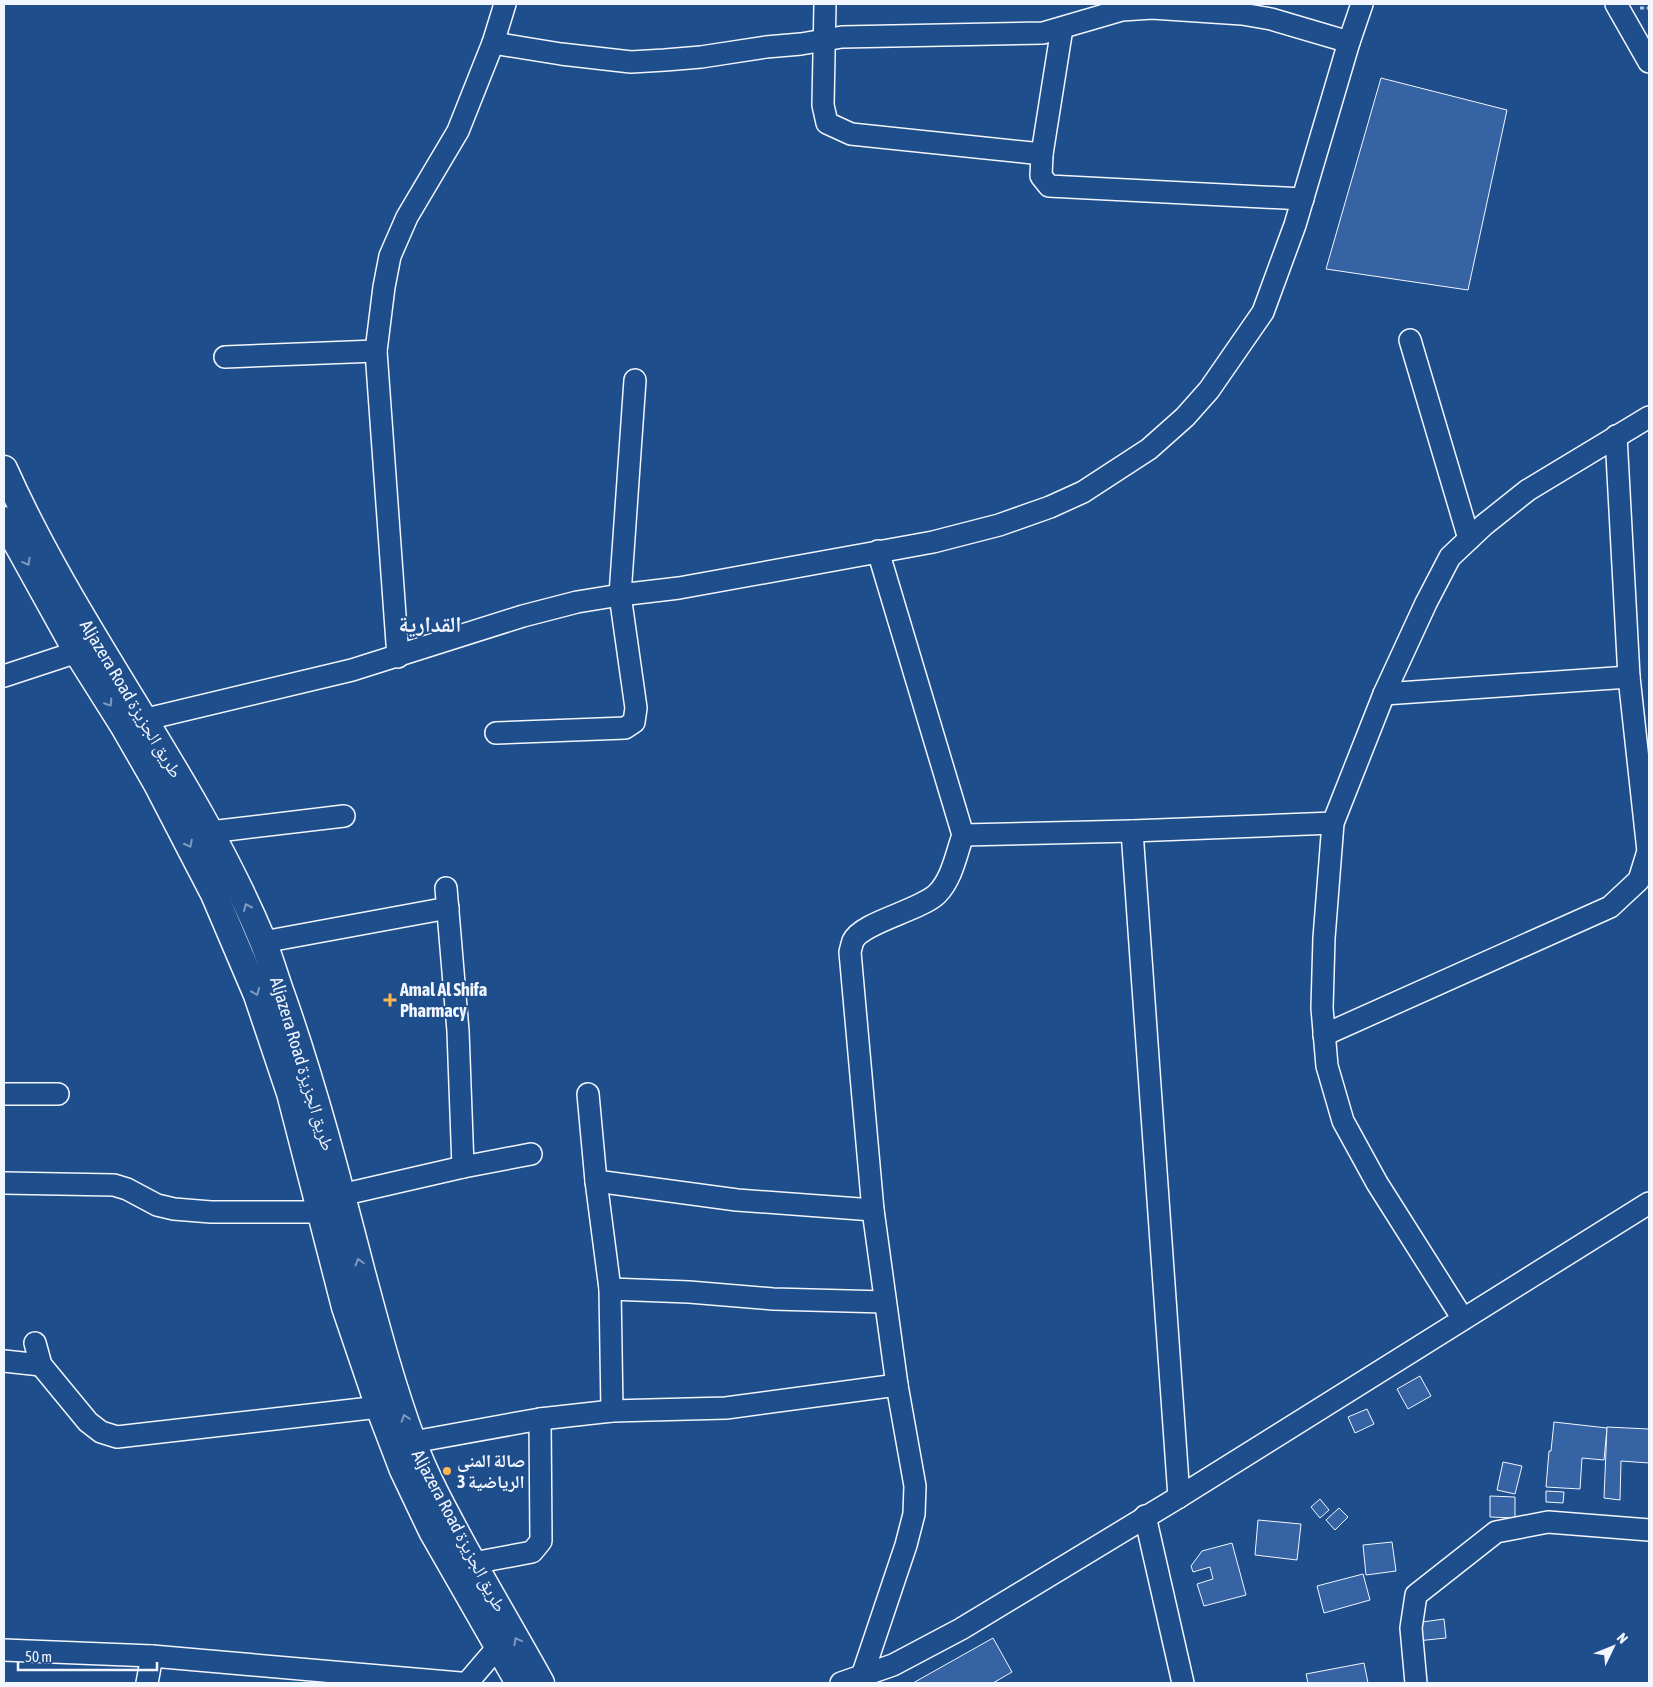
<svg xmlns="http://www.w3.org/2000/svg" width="1653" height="1687" viewBox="0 0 1653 1687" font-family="'Asap Condensed','Noto Naskh Arabic',sans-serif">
<rect width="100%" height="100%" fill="#1f4e8c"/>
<g fill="#3563a3" stroke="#f2f6ff">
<path d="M1381 78 1507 110 1468 290 1326 269Z"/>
<path d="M1420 1376 1431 1396 1408 1409 1397 1389Z"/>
<path d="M1367 1409 1374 1424 1355 1433 1348 1417Z"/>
<path d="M1554 1422 1607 1428 1604 1460 1582 1458 1580 1489 1546 1487 1549 1451H1551Z"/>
<path d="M1607 1427 1649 1429V1463L1621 1461 1620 1500 1604 1498Z"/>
<path d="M1503 1462 1522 1466 1515 1494 1497 1490Z"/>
<path d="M1546 1491 1564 1492 1563 1503 1546 1502Z"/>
<path d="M1490 1496 1515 1497V1518L1490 1517Z"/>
<path d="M1320 1499 1329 1510 1320 1518 1311 1507Z"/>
<path d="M1339 1508 1348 1517 1335 1530 1326 1520Z"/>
<path d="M1258 1520 1301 1524 1297 1560 1255 1555Z"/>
<path d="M1392 1542 1396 1571 1366 1575 1363 1545Z"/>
<path d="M1232 1543 1246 1595 1204 1606 1197 1584 1213 1579 1210 1567 1193 1572 1191 1566 1202 1551Z"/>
<path d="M1363 1574 1370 1600 1324 1613 1317 1586Z"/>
<path d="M1444 1619 1446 1638 1417 1641 1415 1623Z"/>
<path d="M993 1638 1012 1672 993 1683H913Z"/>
<path d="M1364 1663 1368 1683H1308L1306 1674Z"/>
</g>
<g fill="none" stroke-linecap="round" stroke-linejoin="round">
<defs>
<g id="minor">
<path d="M825 4 823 105 827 123 851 134 1042 154"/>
<path d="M1616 4 1649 62"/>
<path d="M1062 28 1042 154 1041 176 1049 186 1303 199"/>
<path d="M493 43 561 54 631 62 665 60 701 57 766 47 801 44 842 37 1043 33 1122 10 1152 8 1242 14 1271 19 1349 42"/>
<path d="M1410 340 1469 539"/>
<path d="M225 357 376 351"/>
<path d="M398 657 376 351 384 287 390 256 407 217 458 131 493 43 505 4"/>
<path d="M4 676 77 652"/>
<path d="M1384 694 1629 677"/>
<path d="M130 723 352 670 523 616 577 602 620 595 679 588 933 542 999 525 1050 507 1083 492 1149 449 1185 417 1209 390 1263 312 1295 225 1349 42 1362 4"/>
<path d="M496 733 625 728 634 722 636 708 620 595 635 380"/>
<path d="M1132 831 1179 1497"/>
<path d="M210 832 344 816"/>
<path d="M963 835 1132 831 1333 823"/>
<path d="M446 888 458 1031 463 1167"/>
<path d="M263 942 448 908"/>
<path d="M1324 1035 1610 907 1639 880 1648 851 1629 677 1616 436"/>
<path d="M4 1094H58"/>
<path d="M588 1094 596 1181 610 1289 612 1411"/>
<path d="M596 1181 737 1200 873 1210"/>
<path d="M4 1183 114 1185 127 1189 157 1205 174 1209 211 1212H320"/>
<path d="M341 1195 463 1167 531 1154"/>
<path d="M610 1289 689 1292 773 1299 885 1302"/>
<path d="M1463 1319 1377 1183 1343 1121 1327 1066 1322 1008 1324 938 1333 823 1384 694 1426 603 1450 557 1484 525 1528 490 1649 417"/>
<path d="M35 1343 41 1365 88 1422 101 1432 117 1437 379 1407"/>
<path d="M4 1361 41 1365"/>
<path d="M413 1442 540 1419 612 1411 726 1408 897 1385"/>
<path d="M1145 1516 1183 1683"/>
<path d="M473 1563 532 1552 541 1541 540 1419"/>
<path d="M4 1650 152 1656 460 1683"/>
<path d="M862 1676 906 1545 914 1514 915 1486 897 1385 873 1210 850 952C851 948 852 944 853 941 862 922 919 911 937 894 952 879 956 855 963 835L878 551"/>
<path d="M147 1683 152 1656"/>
<path d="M467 1683 497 1648"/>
<path d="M841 1683 893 1665 961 1629 1179 1497 1649 1203"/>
<path d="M1416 1683 1411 1628 1416 1595 1496 1532 1548 1522 1649 1530"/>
</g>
<g id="major">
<path d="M4 469C77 633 193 774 262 939 270 958 275 977 282 996 314 1087 338 1180 362 1273 377 1329 392 1386 412 1440 426 1478 446 1514 465 1549 490 1594 516 1638 541 1683"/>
<path d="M4 520 77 652 123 725 157 784 214 894 257 995 290 1093 345 1307 379 1407 403 1470 432 1531 519 1683"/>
</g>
</defs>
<use href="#minor" stroke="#f2f6ff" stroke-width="24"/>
<use href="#major" stroke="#f2f6ff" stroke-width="29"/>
<path stroke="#b3c4dc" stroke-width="3" stroke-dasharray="4 2.5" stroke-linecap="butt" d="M1640 8H1649"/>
<use href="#minor" stroke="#1f4e8c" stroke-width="21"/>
<use href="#major" stroke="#1f4e8c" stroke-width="26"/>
</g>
<defs><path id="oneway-chevron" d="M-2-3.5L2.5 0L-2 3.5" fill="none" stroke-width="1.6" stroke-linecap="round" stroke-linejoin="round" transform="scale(1.25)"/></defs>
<g stroke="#7e9ac0">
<use href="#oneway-chevron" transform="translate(27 562) rotate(61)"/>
<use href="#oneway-chevron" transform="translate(109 703) rotate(57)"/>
<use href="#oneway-chevron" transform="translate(189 844) rotate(63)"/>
<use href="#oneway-chevron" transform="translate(247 907) rotate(-114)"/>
<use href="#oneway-chevron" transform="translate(256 992) rotate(68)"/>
<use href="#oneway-chevron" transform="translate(359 1262) rotate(-105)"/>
<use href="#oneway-chevron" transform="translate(405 1418) rotate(-108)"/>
<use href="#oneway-chevron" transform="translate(517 1641) rotate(-119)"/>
</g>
<g fill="#ffb74d" stroke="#1f4e8c" stroke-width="2">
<path d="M387.5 992.5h5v5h5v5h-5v5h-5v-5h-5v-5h5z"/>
<circle cx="447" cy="1471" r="5"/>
</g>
<g text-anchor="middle" stroke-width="4" stroke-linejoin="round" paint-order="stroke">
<g font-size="18" fill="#f2f6ff" stroke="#1f4e8c">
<text transform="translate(131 699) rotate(59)" y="6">Aljazera Road طريق الجزيزة</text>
<text transform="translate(302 1064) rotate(73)" y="6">Aljazera Road طريق الجزيزة</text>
<text transform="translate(459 1531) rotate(62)" y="6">Aljazera Road طريق الجزيزة</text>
</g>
<g font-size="18" font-weight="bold" fill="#f2f6ff" stroke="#1f4e8c" text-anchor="start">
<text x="400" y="996">Amal Al Shifa<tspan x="400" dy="21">Pharmacy</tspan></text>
<text x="457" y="1467">صالة المنى<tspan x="457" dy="21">الرياضية 3</tspan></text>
</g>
<g font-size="22" font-weight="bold" fill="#f2f6ff" stroke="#1f4e8c">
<text x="430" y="632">القدارية</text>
</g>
</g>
<rect width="1653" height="1687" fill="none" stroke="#f2f6ff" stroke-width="10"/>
<g transform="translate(1613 1647) rotate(47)" stroke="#1f4e8c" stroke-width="4" paint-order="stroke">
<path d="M0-4L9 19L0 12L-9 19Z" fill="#f2f6ff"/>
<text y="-8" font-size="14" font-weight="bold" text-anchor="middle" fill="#f2f6ff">N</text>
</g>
<path d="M18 1662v8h139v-8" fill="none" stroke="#f2f6ff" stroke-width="2.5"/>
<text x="25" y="1662" font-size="15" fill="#f2f6ff" stroke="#1f4e8c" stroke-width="4" paint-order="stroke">50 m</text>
</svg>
